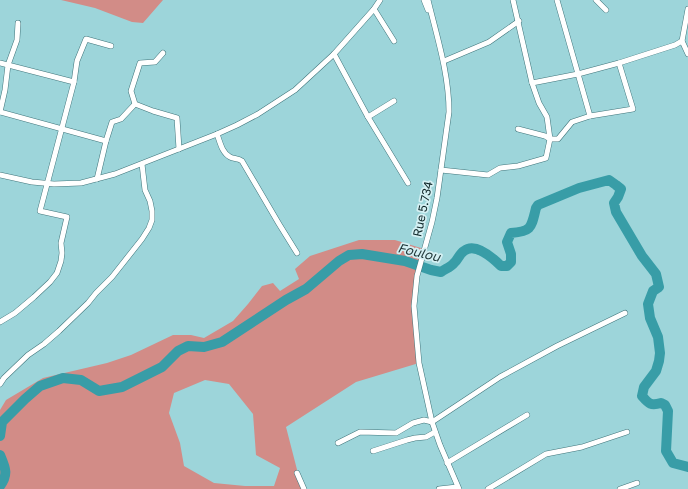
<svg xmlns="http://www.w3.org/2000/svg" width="688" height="489" viewBox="0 0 688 489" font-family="'Golos Text',sans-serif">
<rect width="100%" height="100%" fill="#9dd5da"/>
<g fill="#d28c87" fill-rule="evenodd">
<path d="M61 0H163L143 23 132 22 95 8Z"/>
<path d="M359 240H395L424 249 415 291 419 363 356 382 286 427 302 489H0V410L6 400 43 378 107 363 131 355 173 335H191L204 338 233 321 248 304 262 286 273 283 280 291 299 279 295 269 310 256ZM205 380 229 384 253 414 256 455 280 468 274 486H245L214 483 184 466 180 443 169 413 174 393Z"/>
</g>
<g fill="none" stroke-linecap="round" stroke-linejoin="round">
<g stroke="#389da7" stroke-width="10">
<path d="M0 436 2 422 25 399 40 386 63 378 81 380 99 391 122 387 162 367 178 351 188 346 204 347 222 342 286 300 306 289 339 261 349 255 362 254 405 261 431 270 441 272C445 269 451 267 454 263 458 260 459 254 464 251 475 242 493 258 501 266H507L511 262V254L507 242 511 233C532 231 531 228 536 208L538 205 579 188 609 180 616 185 621 189 618 197 614 203 616 212 642 256 656 274 659 287 653 291 648 304 650 318 658 337 660 353 659 361 656 371 644 387 642 396C649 404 651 406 661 403L665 405 668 411 666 451 673 463 688 467"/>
<path d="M0 455C5 467 9 474 0 486"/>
</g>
<defs>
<g id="minor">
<path d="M424 0 428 10"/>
<path d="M428 0C437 37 449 74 449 112L437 198 432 222 417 276 414 306 419 363 432 422 440 445 459 489"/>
<path d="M557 0 590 116"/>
<path d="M596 0 606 10"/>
<path d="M374 9 394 41"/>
<path d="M688 9 682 41 688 54"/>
<path d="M163 53 155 62 140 63 131 91 135 104 153 111 177 118 179 149"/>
<path d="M334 54 368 117 394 101"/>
<path d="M444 61 489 42 519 21"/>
<path d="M0 63 74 82"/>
<path d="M532 83 578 74 619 63 675 45 682 41"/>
<path d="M0 112 106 141"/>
<path d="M0 112 5 90 8 65 17 40 18 23"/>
<path d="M368 117 408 183"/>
<path d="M518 129 545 136 550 139H558L572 122 590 116 633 109 619 63"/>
<path d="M217 134C220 142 222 153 230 157 234 159 238 158 242 161L279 224 297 253"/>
<path d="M441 170 488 175 500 168 518 166 546 158 550 139 547 117 539 103 532 83 513 0"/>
<path d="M0 175 32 182 54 184 81 183 115 174 217 134 237 125 258 114 295 90 334 54 374 9 380 0"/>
<path d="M97 179 106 141 112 122 121 119 135 104"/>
<path d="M0 322 15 313 34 297 50 282 57 273 61 261 62 253 61 243 67 217 40 211 74 82 77 61 86 39 111 46"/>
<path d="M0 384 4 378 28 355 44 344 59 331 88 303 96 293 112 277 142 239 149 228 152 220V211L150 201 145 190 142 164"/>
<path d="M338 443 360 432 396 433 413 423 424 420 432 422 500 377 557 346 625 313"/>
<path d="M373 451 407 440 415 438 426 437 435 432"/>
<path d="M447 463 527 415"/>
<path d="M297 473 304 489"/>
<path d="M439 489 457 487"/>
<path d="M488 489 546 454 582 447 627 432"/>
<path d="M620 489 637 483"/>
</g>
</defs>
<use href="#minor" stroke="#40757b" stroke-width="6"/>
<use href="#minor" stroke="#fff" stroke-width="5"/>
</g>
<g text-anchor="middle" stroke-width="3.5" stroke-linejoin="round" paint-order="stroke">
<g font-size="12" fill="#0f2628" stroke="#d4f0f3">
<text transform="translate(423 209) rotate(-78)" y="4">Rue 5.734</text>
</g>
<g font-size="13" font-style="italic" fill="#1e3537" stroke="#d4f0f3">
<text transform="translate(419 252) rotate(13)" y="5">Foulou</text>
</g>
</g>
</svg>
